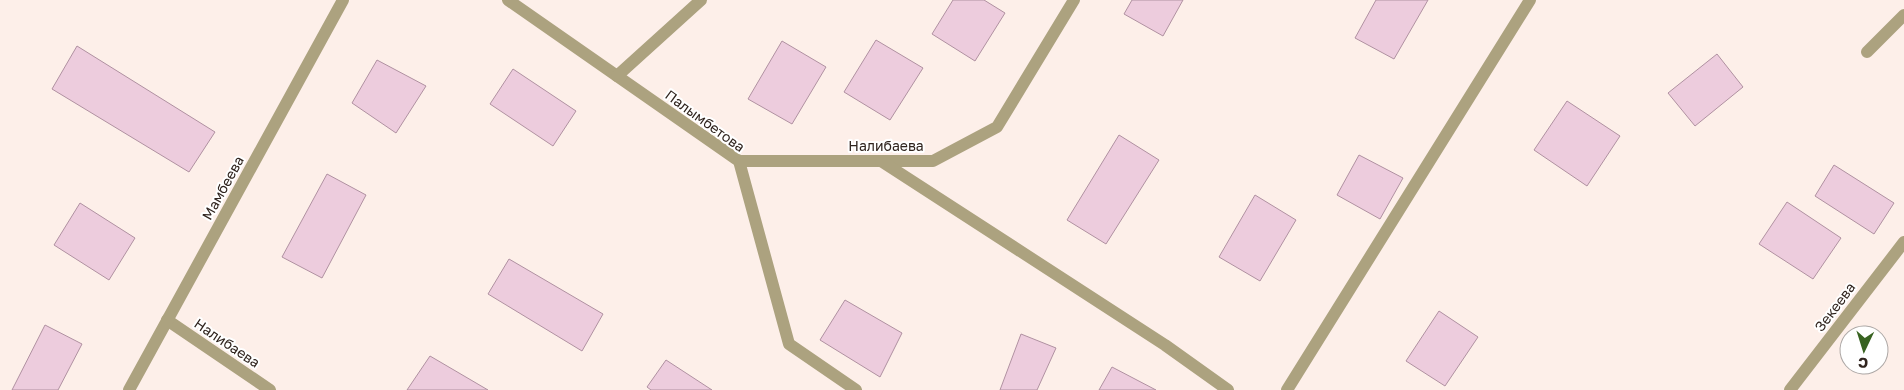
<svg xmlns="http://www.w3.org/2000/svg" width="1904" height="390" viewBox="0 0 1904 390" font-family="'Golos Text',sans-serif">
<rect width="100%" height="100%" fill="#fdefe9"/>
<g fill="#edccdd" stroke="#b091a1">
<path d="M953 0H984L1005 13 975 61 932 34Z"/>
<path d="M1132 0H1183L1163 36 1124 14Z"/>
<path d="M1376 0H1428L1394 59 1355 38Z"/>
<path d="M876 40 923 68 890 120 844 92Z"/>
<path d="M782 41 826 67 792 124 748 99Z"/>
<path d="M77 46 215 132 189 172 52 89Z"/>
<path d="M1717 54 1743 87 1695 126 1668 93Z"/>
<path d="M377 60 426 86 396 133 352 103Z"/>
<path d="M513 69 576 111 553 146 490 104Z"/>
<path d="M1567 101 1620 136 1587 186 1534 150Z"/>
<path d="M1119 135 1159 160 1106 244 1067 220Z"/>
<path d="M1359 155 1403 178 1380 219 1337 195Z"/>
<path d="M1834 165 1894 203 1874 234 1815 196Z"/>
<path d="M327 174 366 195 322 278 282 257Z"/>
<path d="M1255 195 1296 220 1260 281 1219 257Z"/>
<path d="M1787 202 1841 238 1813 279 1759 244Z"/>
<path d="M80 203 135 238 109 280 54 245Z"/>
<path d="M509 259 603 314 582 351 488 294Z"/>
<path d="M845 300 902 333 880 377 820 340Z"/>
<path d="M1439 311 1478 337 1445 386 1406 361Z"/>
<path d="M45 325 82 344 58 390H12Z"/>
<path d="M1021 334 1056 348 1037 390H1000Z"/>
<path d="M430 356 488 390H407Z"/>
<path d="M666 360 712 390H651L647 387Z"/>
<path d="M1112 367 1156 390H1099Z"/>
</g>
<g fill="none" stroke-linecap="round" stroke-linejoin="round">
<g stroke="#aca27f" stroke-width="12">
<path d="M508 0 739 161 789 344 856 390"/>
<path d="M1867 52 1904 15"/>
<path d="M617 76 701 0"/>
<path d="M739 161H933L997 127 1074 0"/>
<path d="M881 161 1165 345 1228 390"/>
<path d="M167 320 270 390"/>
<path d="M129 390 343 0"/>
<path d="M1287 390 1530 0"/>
<path d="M1790 390 1904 242"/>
</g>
</g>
<g text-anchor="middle" stroke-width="4" stroke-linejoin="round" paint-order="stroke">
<g font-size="14" fill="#30241e" stroke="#fff">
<text transform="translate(705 121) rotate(36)" y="5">Палымбетова</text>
<text x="886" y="151">Налибаева</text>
<text transform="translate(223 188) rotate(-61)" y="5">Мамбеева</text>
<text transform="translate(1835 307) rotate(-53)" y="5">Зекеева</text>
<text transform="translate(227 343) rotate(34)" y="5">Налибаева</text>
</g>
</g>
<g transform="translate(1864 350) rotate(184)"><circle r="24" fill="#ffffff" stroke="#aca7a5"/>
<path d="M0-4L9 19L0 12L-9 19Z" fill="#386321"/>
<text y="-8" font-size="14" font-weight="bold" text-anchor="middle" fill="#30241e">С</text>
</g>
</svg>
